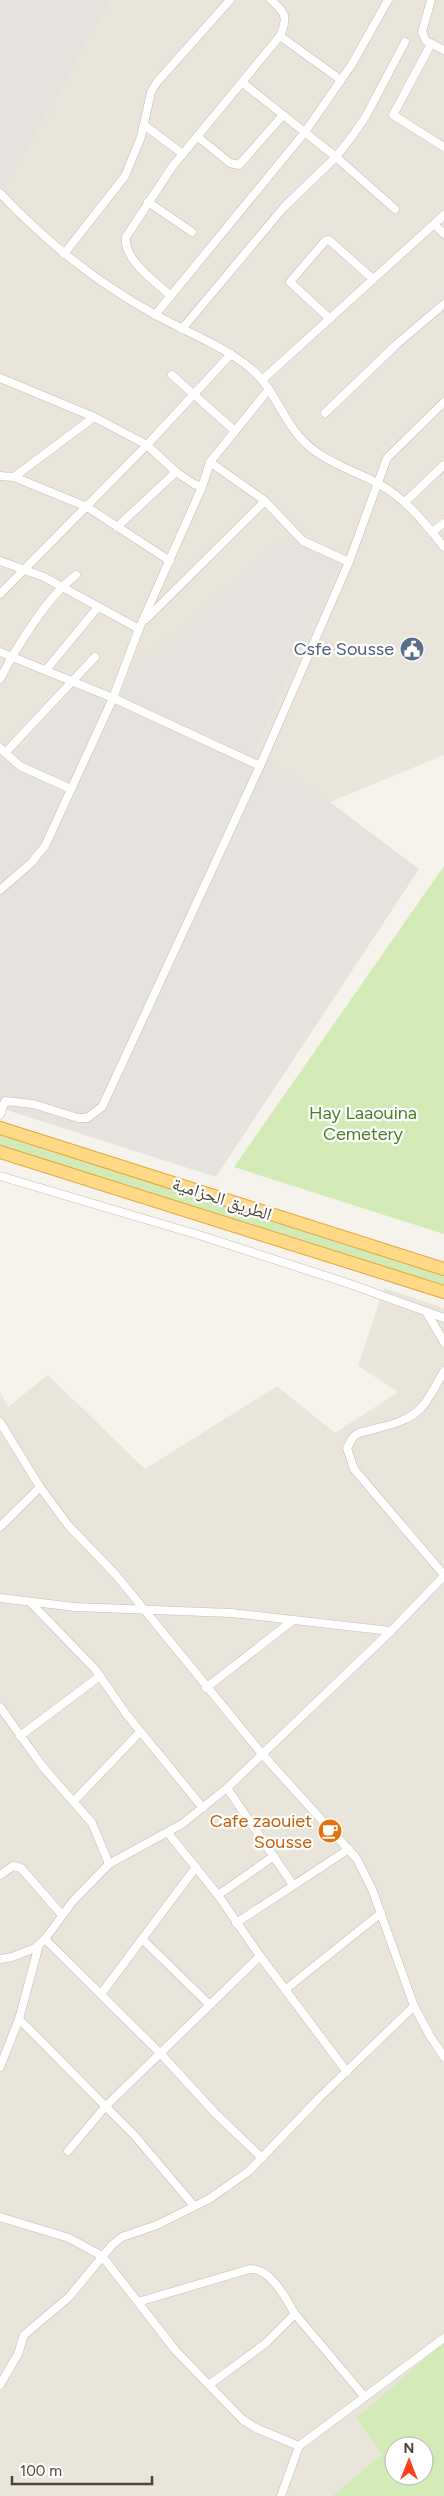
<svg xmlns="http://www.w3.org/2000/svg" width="444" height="2496" viewBox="0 0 444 2496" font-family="Figtree,'Noto Naskh Arabic',sans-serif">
<rect width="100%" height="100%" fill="#f6f3ec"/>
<g fill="#eae5da" fill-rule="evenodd">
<path d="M111 0H444V755L330 802 256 752 340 562 130 672 115 704 74 687 16 754 0 743V198Z"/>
<path d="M384 1288 444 1308V2496H0V1392L8 1407 48 1375 145 1469 277 1386 335 1433 398 1392 358 1366ZM394 2446H424V2476H394Z"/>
</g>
<g fill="#e6e2dd">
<path d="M0 0H111L0 198Z"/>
<path d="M287 536 341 561 256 751 330 802 419 869 216 1177 0 1108V743L16 754 74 687 115 704 130 672Z"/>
</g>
<g fill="#d2eab5" fill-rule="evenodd">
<path d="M444 866V1234L234 1167Z"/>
<path d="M0 1133 444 1276V1285L0 1146Z"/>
<path d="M444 2342V2496H333L382 2454 357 2418ZM394 2446H424V2476H394Z"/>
</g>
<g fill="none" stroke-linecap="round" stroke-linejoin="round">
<defs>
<g id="minor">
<path d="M431 0 422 32 426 41 444 50"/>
<path d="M280 36 341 80"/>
<path d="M431 44 393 115 444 147"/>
<path d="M243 83 336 157 395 209"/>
<path d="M144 125 183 154"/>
<path d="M198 137 230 163 239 165 283 115"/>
<path d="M0 193C45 241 96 282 154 314 186 332 222 345 250 368 277 389 283 428 315 451 335 466 357 472 379 484 406 499 425 523 444 547"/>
<path d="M148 202 192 232"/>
<path d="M434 224 444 234"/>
<path d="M64 254 125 176 141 137 151 92 157 82 230 0"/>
<path d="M171 296C156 282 123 260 126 237L172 167 280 36C288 17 286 13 271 0"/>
<path d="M155 315 305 132 352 64 388 0"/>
<path d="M330 319 290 282 325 241 329 240 373 279"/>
<path d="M182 329 284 207 336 157 353 135 366 116 405 42"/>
<path d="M172 375 235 431"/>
<path d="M0 378 94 417 147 445 176 472 194 484 202 487"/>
<path d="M262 380 444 215"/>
<path d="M325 413 398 343 444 304"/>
<path d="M210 462 265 501 303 541 349 562"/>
<path d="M0 476 14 477 87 507 170 561"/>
<path d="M14 477 94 417"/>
<path d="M405 502 444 465"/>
<path d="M117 527 176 472"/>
<path d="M432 532 444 523"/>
<path d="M0 561 44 577 139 629"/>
<path d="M0 594 147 445 231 354"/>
<path d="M146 619 265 501"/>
<path d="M0 652 113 698 260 766"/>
<path d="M46 670 98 607"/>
<path d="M0 679C17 646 47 597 76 575"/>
<path d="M0 748 20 766 71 789"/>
<path d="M5 753 95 657"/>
<path d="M0 890 31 863 45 846 113 698 139 629 202 487 210 462 269 389"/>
<path d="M0 1115 5 1101 33 1104 78 1118H87L102 1107 260 766 349 562 387 458 444 402"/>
<path d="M0 1176 202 1236 350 1284 444 1318"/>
<path d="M427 1313 444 1342"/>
<path d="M444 1371C437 1383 430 1398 421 1408 406 1424 379 1427 359 1433L353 1437 347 1448 354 1469 444 1575"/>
<path d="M0 1422 40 1487 68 1525 116 1575 262 1754 357 1859 372 1889 414 2006 430 2036 444 2057"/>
<path d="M0 1527 40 1487"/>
<path d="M0 1598 75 1607 231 1613 391 1631"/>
<path d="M32 1604 95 1669 127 1715 203 1808"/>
<path d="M206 1688 292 1621"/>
<path d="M0 1707 43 1767 92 1823 109 1864"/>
<path d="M20 1736 100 1676"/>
<path d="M227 1788 293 1885"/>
<path d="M74 1801 140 1732"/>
<path d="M168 1833 218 1895 260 1956 347 2072"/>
<path d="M0 1875 13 1866 21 1868 62 1915"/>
<path d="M218 1895 274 1856"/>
<path d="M236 1923 349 1849"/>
<path d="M45 1939 161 2054 216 2114 262 2158"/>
<path d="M142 1939 210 2005"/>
<path d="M0 1959 12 1957 35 1948 45 1939 73 1901 109 1864 182 1824 227 1788 391 1631 444 1576"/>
<path d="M286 1989 381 1913"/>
<path d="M101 1994 196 1867"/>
<path d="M19 2019 135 2136 194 2206"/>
<path d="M0 2067 19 2019 39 1945"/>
<path d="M68 2151 105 2107 260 1956"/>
<path d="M0 2217 69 2238 102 2256 176 2351 243 2420 258 2429 299 2446"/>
<path d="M138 2302 250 2269C271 2268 286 2299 295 2314L266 2343 209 2385"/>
<path d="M295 2314 364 2396"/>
<path d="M0 2385 18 2354 24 2335 69 2297 112 2245 122 2237 157 2225 209 2199 249 2171 320 2097 414 2006"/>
<path d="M281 2496 299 2446 444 2338"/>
</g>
<g id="trunk">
<path d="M0 1128 444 1269"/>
<path d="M0 1152 444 1292"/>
</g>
</defs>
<use href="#minor" stroke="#c2bbae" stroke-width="9"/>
<use href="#trunk" stroke="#e0a43c" stroke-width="14"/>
<use href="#minor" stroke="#fff" stroke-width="8"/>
<use href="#trunk" stroke="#ffd985" stroke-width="12"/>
</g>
<defs>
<symbol id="civic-disc" viewBox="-11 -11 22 22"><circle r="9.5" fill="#5c6f8a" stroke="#fff"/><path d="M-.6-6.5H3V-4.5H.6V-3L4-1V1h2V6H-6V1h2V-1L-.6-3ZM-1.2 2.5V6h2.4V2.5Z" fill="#fff"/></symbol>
<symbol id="cafe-disc" viewBox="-11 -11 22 22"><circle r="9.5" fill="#e8710a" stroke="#fff"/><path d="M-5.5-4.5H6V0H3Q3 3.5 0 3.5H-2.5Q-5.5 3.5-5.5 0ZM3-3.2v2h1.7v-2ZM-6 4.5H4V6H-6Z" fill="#fff"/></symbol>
</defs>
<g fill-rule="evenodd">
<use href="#civic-disc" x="398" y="635" width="28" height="28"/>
<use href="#cafe-disc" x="316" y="1817" width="28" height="28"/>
</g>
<g text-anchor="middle" stroke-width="4.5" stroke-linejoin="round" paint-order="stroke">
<g font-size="18" fill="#4e5e75" stroke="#fff" text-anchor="end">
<text x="394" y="655">Csfe Sousse</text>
</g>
<g font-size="18" fill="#4a7f2a" stroke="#fff">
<text x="363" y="1119">Hay Laaouina<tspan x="363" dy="21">Cemetery</tspan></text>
</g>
<g font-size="18" fill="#4b4439" stroke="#fff">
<text transform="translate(222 1199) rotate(18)" y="6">الطريق الحزامية</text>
</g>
<g font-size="18" fill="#c56008" stroke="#fff" text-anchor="end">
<text x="312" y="1827">Cafe zaouiet<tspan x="312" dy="21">Sousse</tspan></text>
</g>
</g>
<g transform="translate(409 2461)"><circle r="24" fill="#ffffff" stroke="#b7b4b0"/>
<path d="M0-4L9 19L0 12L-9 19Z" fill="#fc3f1d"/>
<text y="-8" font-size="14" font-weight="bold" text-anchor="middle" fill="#4b4439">N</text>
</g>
<path d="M12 2476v8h140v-8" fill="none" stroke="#4b4439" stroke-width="2.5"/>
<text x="20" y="2476" font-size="15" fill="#4b4439" stroke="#ffffff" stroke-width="4" paint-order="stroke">100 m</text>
</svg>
